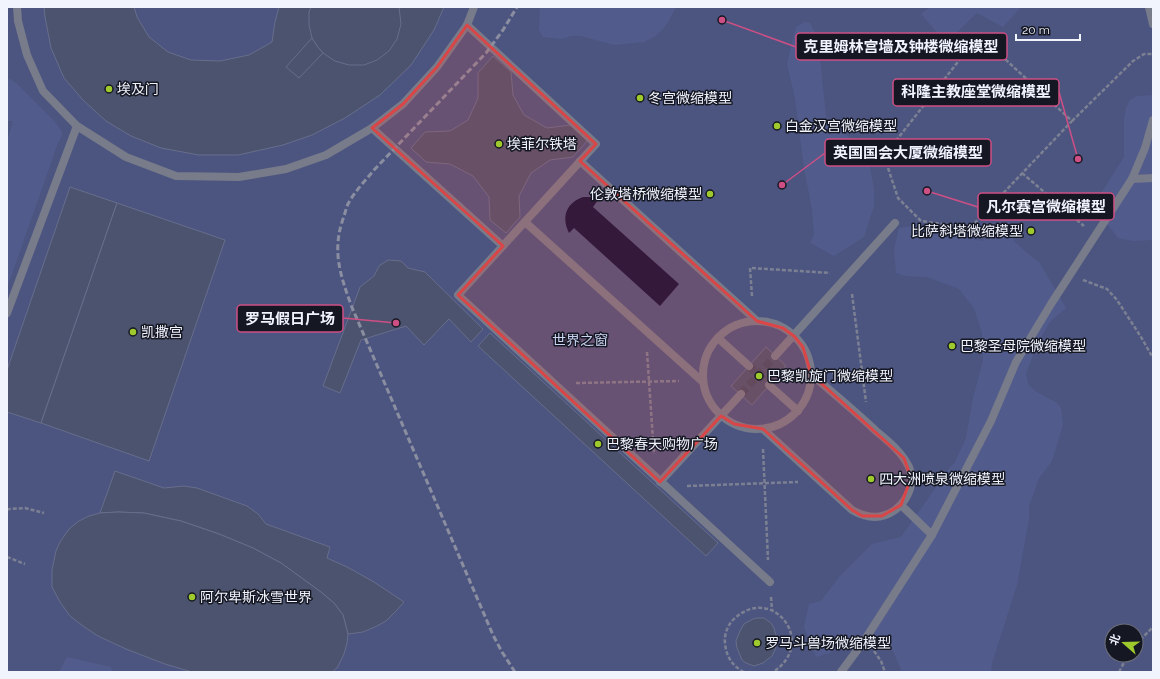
<svg xmlns="http://www.w3.org/2000/svg" width="1160" height="679" viewBox="0 0 1160 679" font-family="Raleway,'Noto Sans SC',sans-serif">
<rect width="100%" height="100%" fill="#292f48"/>
<path fill="#4c5580" fill-rule="evenodd" d="M7 7H1153V672H7ZM1112 631H1136V655H1112Z"/>
<g fill="#525c8c">
<path d="M540 7H676L668 22 662 30 654 37 644 42 614 45 581 36H571L562 39 543 37 539 30Z"/>
<path d="M930 7H1021L1003 27 977 13 946 43 921 14Z"/>
<path d="M805 22 810 23 818 39 826 117 860 147 870 167 874 190V206L864 237 834 256 810 243 814 234 812 209 804 168 795 98 787 64 796 27Z"/>
<path d="M10 79 16 83 55 122 62 132 61 138 58 143 7 288V141L13 121H7V80Z"/>
<path d="M1153 95V240L1133 241 1118 238 1093 206 1124 157V119L1126 108 1130 100 1137 96Z"/>
<path d="M1009 221 1014 241 1028 254 1039 262 1066 308 1050 322 1037 344 1026 374 1029 386 1035 391 1057 403 1061 408 1063 425 1052 461 1039 478 1029 506V518L1017 585 992 663 991 672H902L893 651 856 634 830 653 816 657 804 627 809 604 821 601 840 576 872 544 901 537 951 466 954 464 966 438 973 398 983 361 982 333 974 308 959 289 927 277 905 276 896 273 894 249 899 228 912 226 982 241Z"/>
<path d="M67 657 111 667 112 672H59Z"/>
</g>
<path fill="#0c0e38" d="M583 197H590L598 200 593 207 679 284 660 306 574 228 569 233C561 217 566 203 583 197Z"/>
<g fill="#4c536f" stroke="#676e8c">
<path d="M44 7H134L137 17 149 37 168 52 191 60 220 61 249 55 272 42 275 22 279 7H444L434 30 411 65 380 95 345 118 312 135 283 145 238 155H199L161 148 131 136 106 121 83 100 64 78 51 48 45 17Z"/>
<path d="M311 7H399L401 24 397 39 389 51 377 60 364 65H349L335 61 323 53 317 46 312 38 309 25V12Z"/>
<path d="M312 38 317 46 323 53 299 78 286 67Z"/>
<path d="M493 56 511 72 513 95 524 115 547 128 571 125 588 140 573 157 550 160 531 173 519 196 520 217 506 233 490 220 489 197 473 176 450 164 426 162 411 148 425 132 450 131 468 120 478 98V73Z"/>
<path d="M70 187 117 203 41 423 7 412V370Z"/>
<path d="M117 203 225 240 149 461 41 423Z"/>
<path d="M388 260 401 261 408 268 425 272 483 329 471 342 449 319 424 345 406 326 361 340 340 393 323 386 360 287 374 276 379 266Z"/>
<path d="M490 333 718 543 706 556 478 346Z"/>
<path d="M766 347 786 366 752 405 731 386Z"/>
<path d="M115 471 164 488 184 486 197 488 247 506 258 514 266 524 330 547 327 558 349 568 374 582 404 602 396 611 386 621 375 627 363 632 348 634 343 615 334 603 321 592 281 563 253 548 219 534 181 521 144 513 118 512 100 513Z"/>
<path d="M118 512 144 513 181 521 219 534 253 548 281 563 321 592 334 603 343 615 348 634 347 643 344 654 337 668 332 672H192L165 664 126 649 98 636 83 626 70 616 60 602 52 587V570L56 551 60 542 69 529 79 521 89 516 100 513Z"/>
<path d="M757 618H764L771 623 774 628 777 639 775 650 772 656 763 663 754 666 746 663 742 660 737 648 736 641 740 631 744 624 753 619Z"/>
</g>
<g fill="none" stroke-linecap="round" stroke-linejoin="round">
<g stroke="#474c63" stroke-width="8" stroke-dasharray="8 4" stroke-linecap="butt">
<path d="M749 366 769 385"/>
<path d="M741 394 775 356"/>
</g>
<g stroke="#7c8093" stroke-width="2.5" stroke-dasharray="4 2" stroke-linecap="butt">
<path d="M979 35 1072 121 970 228 921 221 898 198 884 156Z"/>
<path d="M1072 121 1133 61 1144 54H1153"/>
<path d="M1022 173 1084 226"/>
<path d="M1083 280 1107 289 1117 300 1141 337 1153 358"/>
<path d="M852 294 866 402"/>
<path d="M752 296 750 268 830 273"/>
<path d="M647 352 654 454"/>
<path d="M832 373 862 372"/>
<path d="M576 383 679 381"/>
<path d="M763 449 768 560"/>
<path d="M687 486 798 482"/>
<path d="M7 510 9 509 25 508 44 513"/>
<path d="M7 557 25 564"/>
<path d="M771 597 772 610"/>
<path d="M1136 644 1153 627"/>
<path d="M874 651 881 661 885 672"/>
<path d="M744 672C732 666 726 656 725 643 724 634 728 624 735 618 773 584 818 643 773 672"/>
<path d="M1119 672 1128 655"/>
</g>
<g stroke="#787b89" stroke-width="8">
<path d="M17 7 18 21 27 55 43 91 77 126 126 157 176 176 239 177 286 169 326 155 372 128 403 104 437 67 467 25 474 7"/>
<path d="M1149 7 1153 24"/>
<path d="M467 25 596 144 458 295 770 582"/>
<path d="M372 128 503 246"/>
<path d="M580 161 757 321"/>
<path d="M1132 179 1153 178"/>
<path d="M525 222 703 382"/>
<path d="M7 313 77 126"/>
<circle cx="757" cy="375" r="54"/>
<path d="M718 338 749 366"/>
<path d="M775 356 895 223"/>
<path d="M769 385 798 411"/>
<path d="M763 429 852 510C866 518 881 520 895 510 908 500 916 482 909 467 902 452 888 441 876 431 855 411 833 393 811 374"/>
<path d="M660 482 741 394"/>
<path d="M901 505 932 535"/>
<path d="M841 672 864 641 891 599 932 535 991 421 1016 362 1051 304 1132 179 1145 148 1153 120"/>
</g>
<path stroke="#8a8ea0" stroke-width="3" stroke-dasharray="6 3" stroke-linecap="butt" d="M515 672 502 652 493 635 351 305C340 274 332 251 343 219 345 214 346 208 348 204 355 191 365 181 374 170L486 53 503 30 517 7"/>
</g>
<path fill="#da4648" fill-opacity="0.2" stroke="#da4648" stroke-width="3" stroke-linejoin="round" d="M467 25 596 144 580 161 757 321 783 328 794 336 803 347 811 374 904 458 911 478 901 505 882 516H862L852 510 763 429 734 424 721 416 660 482 458 295 503 246 372 128 403 104 437 67Z"/>
<g fill="#9fca2d" stroke="#151823" stroke-width="1.5">
<circle cx="109" cy="89" r="4"/>
<circle cx="640" cy="98" r="4"/>
<circle cx="777" cy="126" r="4"/>
<circle cx="499" cy="144" r="4"/>
<circle cx="710" cy="194" r="4"/>
<circle cx="1031" cy="231" r="4"/>
<circle cx="133" cy="332" r="4"/>
<circle cx="952" cy="346" r="4"/>
<circle cx="759" cy="376" r="4"/>
<circle cx="598" cy="444" r="4"/>
<circle cx="871" cy="479" r="4"/>
<circle cx="192" cy="597" r="4"/>
<circle cx="757" cy="643" r="4"/>
</g>
<g text-anchor="middle" stroke-width="3" stroke-linejoin="round" paint-order="stroke">
<g font-size="14" fill="#f1f3fd" stroke="#151823" text-anchor="start">
<text x="117" y="94">埃及门</text>
<text x="648" y="103">冬宫微缩模型</text>
<text x="785" y="131">白金汉宫微缩模型</text>
<text x="507" y="149">埃菲尔铁塔</text>
<text x="702" y="199" text-anchor="end">伦敦塔桥微缩模型</text>
<text x="1023" y="236" text-anchor="end">比萨斜塔微缩模型</text>
<text x="141" y="337">凯撒宫</text>
<text x="960" y="351">巴黎圣母院微缩模型</text>
<text x="767" y="381">巴黎凯旋门微缩模型</text>
<text x="606" y="449">巴黎春天购物广场</text>
<text x="879" y="484">四大洲喷泉微缩模型</text>
<text x="200" y="602">阿尔卑斯冰雪世界</text>
<text x="765" y="648">罗马斗兽场微缩模型</text>
</g>
<g font-size="14" fill="#cbd3f2" stroke="#151823">
<text x="580" y="345">世界之窗</text>
</g>
</g>
<path fill="none" stroke="#ce4f84" stroke-width="1.5" d="M722 20L796 47M1078 159L1059 92M782 185L825 153M927 191L978 207M396 323L343 318"/>
<g fill="#ce4f84" stroke="#151823" stroke-width="1.5">
<circle cx="722" cy="20" r="4"/>
<circle cx="1078" cy="159" r="4"/>
<circle cx="782" cy="185" r="4"/>
<circle cx="927" cy="191" r="4"/>
<circle cx="396" cy="323" r="4"/>
</g>
<g fill="#151823" stroke="#ce4f84" stroke-width="1.5">
<rect x="796" y="33" width="211" height="27" rx="4"/>
<rect x="893" y="79" width="166" height="27" rx="4"/>
<rect x="825" y="139" width="166" height="27" rx="4"/>
<rect x="978" y="193" width="136" height="27" rx="4"/>
<rect x="237" y="305" width="106" height="27" rx="4"/>
</g>
<g font-size="15" text-anchor="middle" font-weight="bold" fill="#f1f3fd">
<text x="901" y="52">克里姆林宫墙及钟楼微缩模型</text>
<text x="976" y="97">科隆主教座堂微缩模型</text>
<text x="908" y="158">英国国会大厦微缩模型</text>
<text x="1046" y="212">凡尔赛宫微缩模型</text>
<text x="290" y="324">罗马假日广场</text>
</g>
<rect width="1160" height="679" fill="none" stroke="#f1f3fd" stroke-width="16"/>
<g transform="translate(1124 643) rotate(290)"><circle r="19" fill="#151823" stroke="#6d707a"/>
<path d="M0-3L7 15L0 10L-7 15Z" fill="#9fca2d"/>
<text y="-6" font-size="11" font-weight="bold" text-anchor="middle" fill="#f1f3fd">北</text>
</g>
<path d="M1016 34v6h64v-6" fill="none" stroke="#f1f3fd" stroke-width="2"/>
<text x="1022" y="34" font-size="12" fill="#f1f3fd" stroke="#151823" stroke-width="3" paint-order="stroke">20 m</text>
</svg>
